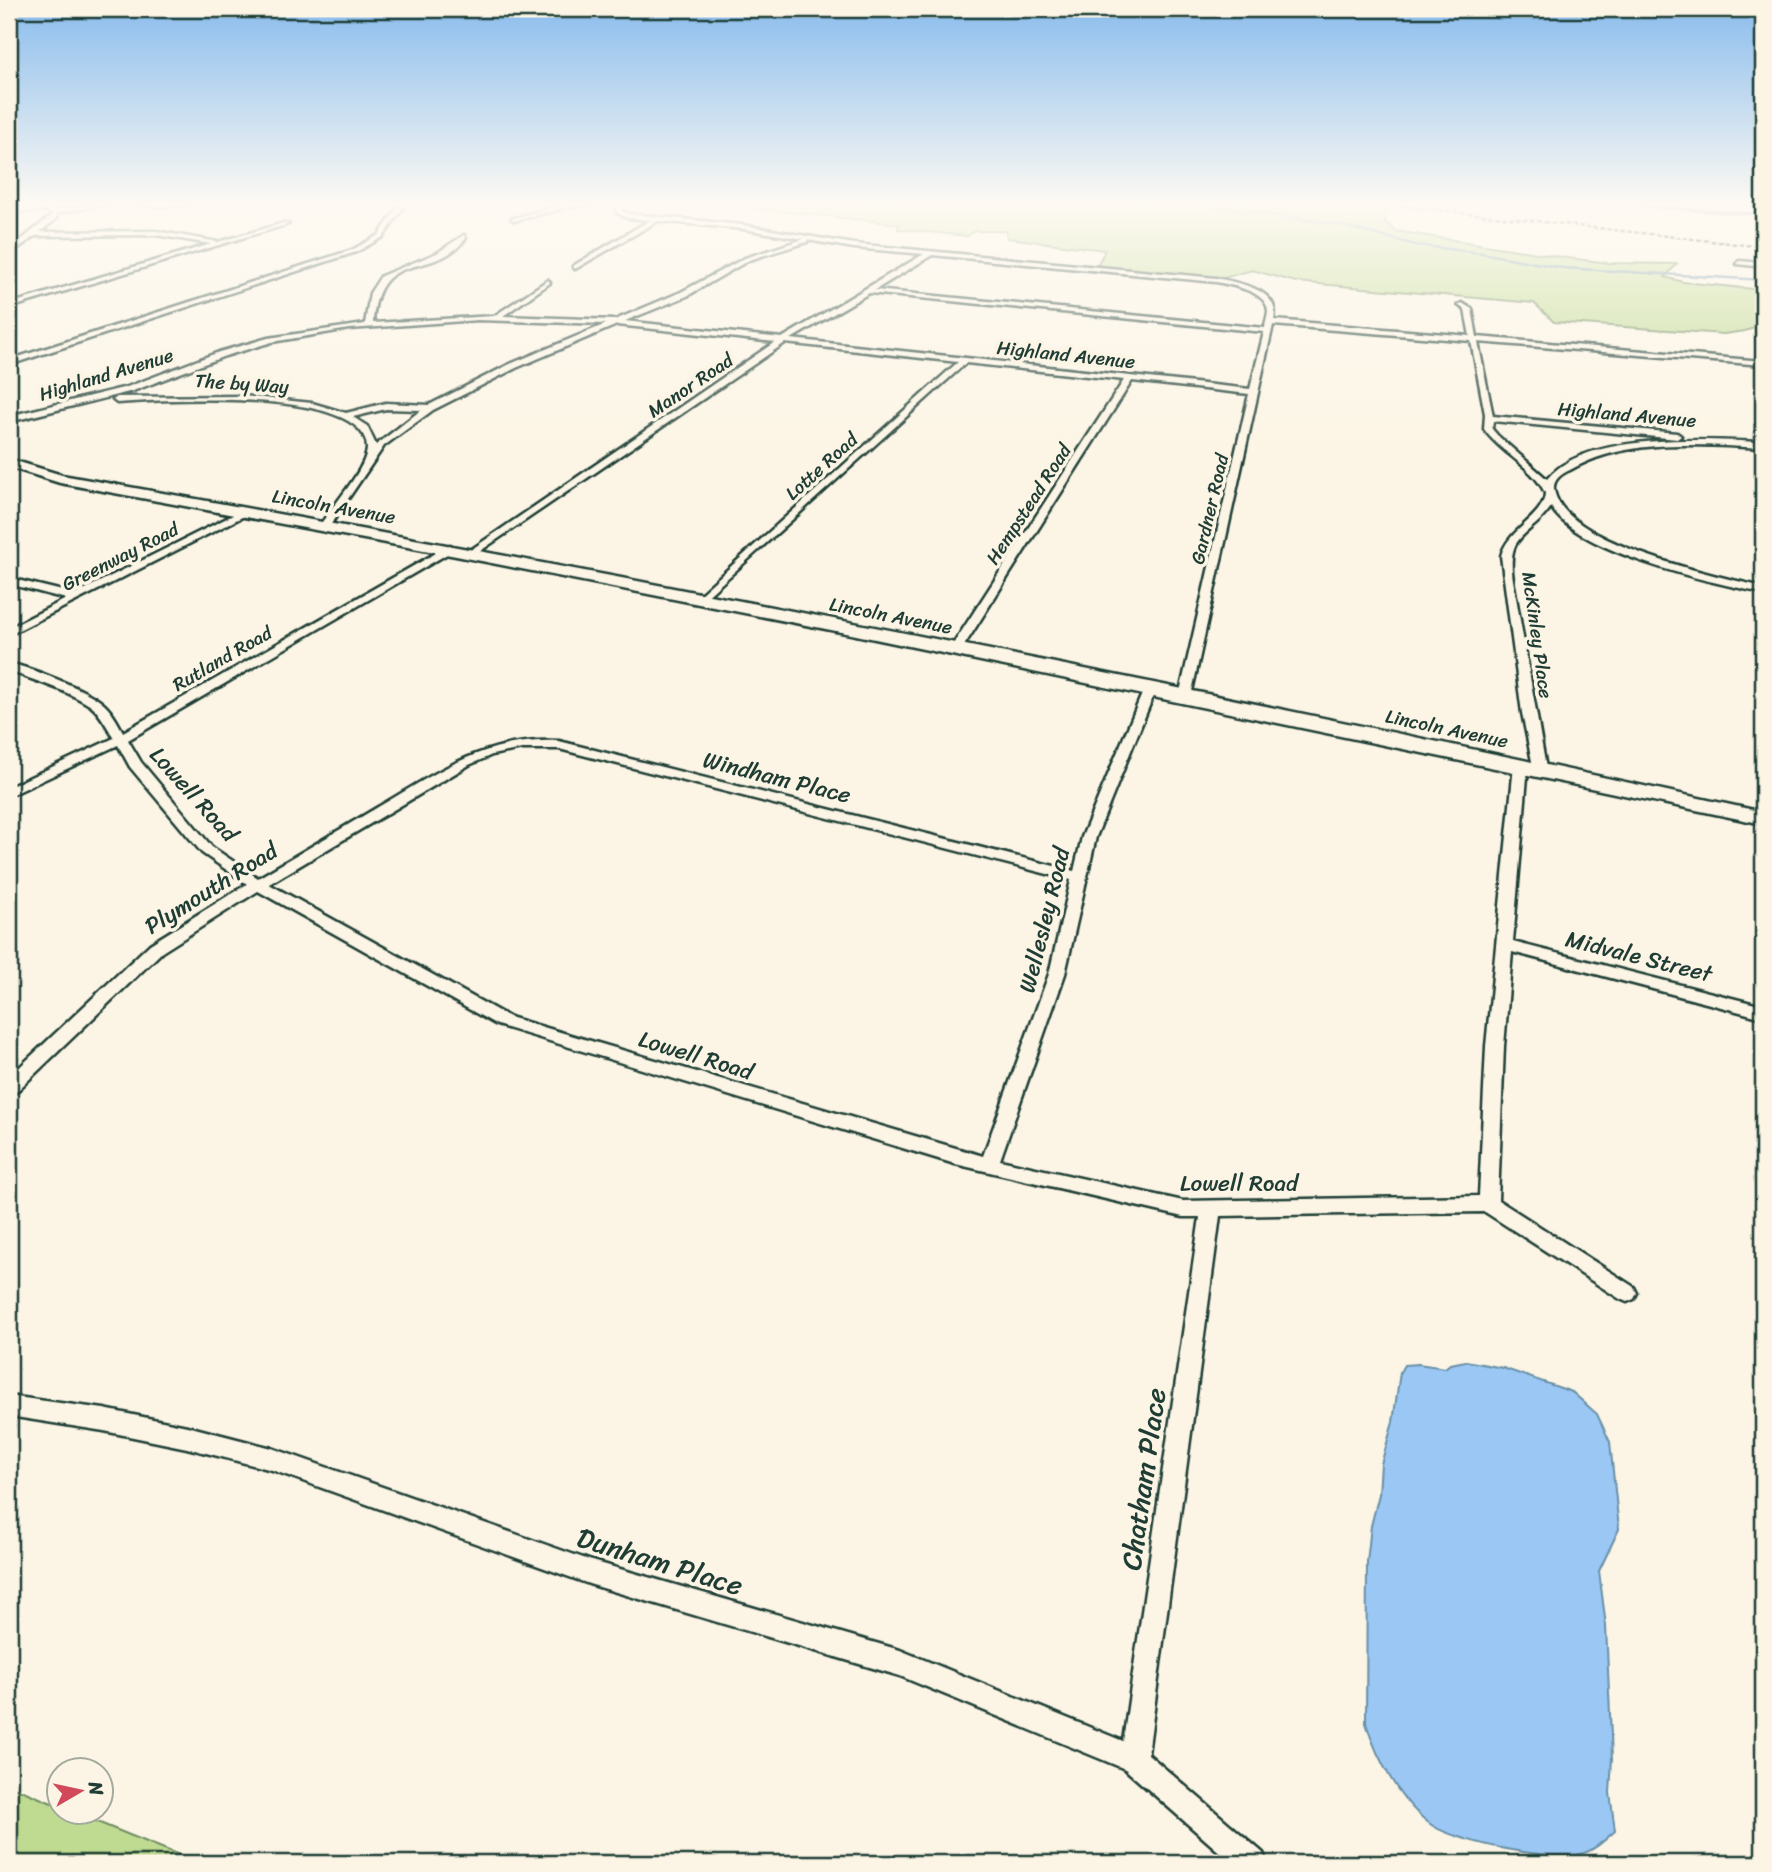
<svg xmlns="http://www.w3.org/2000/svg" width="1772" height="1872" viewBox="0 0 1772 1872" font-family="Sriracha,sans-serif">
<rect width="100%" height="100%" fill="#fcf5e5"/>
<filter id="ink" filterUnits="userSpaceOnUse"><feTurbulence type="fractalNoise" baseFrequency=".0143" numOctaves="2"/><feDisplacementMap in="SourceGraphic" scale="14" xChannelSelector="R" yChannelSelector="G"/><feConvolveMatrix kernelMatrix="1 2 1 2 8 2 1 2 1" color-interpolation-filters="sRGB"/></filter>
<g filter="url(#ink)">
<g fill="#bfda91" stroke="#6f8c62" stroke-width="2">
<path d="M699 202H1358L1383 205 1387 209 1385 222 1396 231 1568 258 1609 263 1677 264 1665 277 1683 282 1763 290V325L1745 331 1724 334 1554 322 1534 303 1296 282 1252 270 1223 278 1097 266 1105 250 1007 238 1006 231H974L968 236 898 229 899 224Z"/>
<path d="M9 1785 59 1806 60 1812 75 1813 199 1863H9Z"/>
</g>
<path fill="#9ac7f4" stroke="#6990a7" stroke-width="2" d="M1466 1361 1503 1368 1572 1392 1597 1414 1610 1442 1619 1529 1599 1571 1606 1626 1612 1758 1610 1793 1615 1831C1606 1839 1596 1849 1584 1853 1556 1863 1458 1842 1433 1826 1401 1804 1377 1759 1366 1723L1367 1562 1371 1526 1379 1494 1381 1464 1393 1422 1400 1372 1404 1365 1418 1364 1445 1368 1450 1364Z"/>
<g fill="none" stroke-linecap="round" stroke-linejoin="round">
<path stroke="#6990a7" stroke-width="2.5" d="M1182 202 1335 224 1416 245 1481 253 1563 268 1763 280"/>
<defs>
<g id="street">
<path d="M48 202H54L50 208 53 210 118 202 57 213 56 219 40 232 156 231 218 242 284 223 289 224 9 308V304L211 244 156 235 35 236 9 255V250L52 215 46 210 9 213V209L45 206Z"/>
<path d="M121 202H212L161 207Z"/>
<path d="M401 202H407L383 237 356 252 9 365V360L352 250 379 235Z"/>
<path d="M621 202 622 211 629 214 743 225 854 244 1216 278C1238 283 1281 289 1274 320L1470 336 1465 310 1458 305 1462 303 1472 309 1477 337 1763 361V365L1478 342 1493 416 1677 433 1681 436 1677 439 1493 421 1492 429 1498 436 1547 479C1585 431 1707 440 1763 442V448C1700 445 1627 437 1570 470 1563 473 1553 479 1554 489 1561 543 1717 576 1763 587V593C1712 583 1578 553 1551 507 1529 539 1506 531 1513 580L1546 768 1544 771H1534L1522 713 1501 556C1508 528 1544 518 1545 493 1533 466 1500 453 1484 429L1485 414 1471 341 1273 325 1191 696 1185 700 1179 696 1249 394 1132 381 962 649 956 653 950 649 1124 380 966 363 702 601 696 598 698 596 958 362 785 343 473 556 469 555V551L775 342 617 325 516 368 433 410 384 446 329 527 325 528 320 525C332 507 367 468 367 448 367 386 160 400 117 403L113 400 117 397 243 396 312 403 346 413 386 403 429 405 510 364 606 324 478 320 349 329 272 342 225 356 133 391 9 422V416L127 387 219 352 268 338 365 324 370 293 381 276 437 253 464 235 466 238C432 283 378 244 373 323L494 316 548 280 550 283 503 316 615 320 681 292 745 258 804 239 743 229 658 221 575 269 573 266 650 220 628 218 617 213 615 203 568 207 514 221 511 219 568 203ZM807 240 854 248 924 254 782 338 625 321 687 296 749 260 807 242ZM932 255 1216 282C1231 285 1267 291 1268 311 1268 317 1265 322 1265 328L875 290ZM869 293 1264 332 1250 389 791 339ZM386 409 421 410 376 445 367 426 353 417Z"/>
<path d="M1739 261 1763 263V267L1737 264Z"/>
<path d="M243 510 252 512 9 635V628L66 599 9 584V578L75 594Z"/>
<path d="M450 545 455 548 454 550 128 740 141 762 212 847 258 878C298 854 338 831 378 807 438 772 485 737 559 741L1074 871 1082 837 1144 689 1146 686H1154L1156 689 1096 837 1065 974 1000 1160 1183 1201 1479 1196 1486 1046 1514 765 1521 761 1528 765 1513 942 1763 1006V1018L1512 952 1504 1046 1498 1200 1634 1287 1637 1293 1634 1299 1627 1302 1620 1299 1485 1212 1220 1216 1148 1754 1263 1853 1267 1863H1232L1125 1769 900 1676 589 1584 272 1470 187 1448 104 1431 9 1416V1396L104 1409 187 1426 272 1448 589 1560 900 1650 1123 1741 1200 1217H1183L955 1164 497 1025 258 891 162 952 15 1093 9 1095V1077L150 944 247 884 202 853 130 767 118 745 9 796V787L114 738C107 727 101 714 91 706 67 690 36 681 9 671V663C33 669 81 687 100 701 111 709 117 721 123 732ZM522 749H559L1071 880 1049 974 983 1156 509 1017 269 884 469 765 492 755Z"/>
</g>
<path id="secondary" d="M9 459 62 475C631 576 1199 688 1763 812V824L851 634 456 556 60 483 9 467Z"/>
<path id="primary" d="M1641 202 1763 207V213L1645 205Z"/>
</defs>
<use href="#street" stroke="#1f3d34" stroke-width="5"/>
<use href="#secondary" stroke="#1f3d34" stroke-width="5"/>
<use href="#primary" stroke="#1f3d34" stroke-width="6"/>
<use href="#street" fill="#fcf5e5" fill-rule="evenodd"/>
<use href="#secondary" fill="#fcf5e5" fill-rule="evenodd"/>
<use href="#primary" fill="#fcf5e5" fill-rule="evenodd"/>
<path stroke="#1f3d34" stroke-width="2.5" stroke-dasharray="4.5 2.5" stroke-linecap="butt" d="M1370 202 1763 247"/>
</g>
</g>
<linearGradient id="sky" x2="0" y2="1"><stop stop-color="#89bced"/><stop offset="0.44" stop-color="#fefaf3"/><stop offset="1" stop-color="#fefaf3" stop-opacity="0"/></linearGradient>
<rect width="1772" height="464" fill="url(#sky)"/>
<g text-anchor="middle" stroke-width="7" stroke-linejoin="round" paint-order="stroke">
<g font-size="19" fill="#1f3d34" stroke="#fcf5e5">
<text transform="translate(1066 354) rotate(6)" y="7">Highland Avenue</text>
<text transform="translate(106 374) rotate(-17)" y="7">Highland Avenue</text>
<text transform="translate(242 383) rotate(4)" y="7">The by Way</text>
<text transform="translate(690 385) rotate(-34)" y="7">Manor Road</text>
<text transform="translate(1627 414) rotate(5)" y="7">Highland Avenue</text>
<text transform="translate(821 466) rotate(-42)" y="7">Lotte Road</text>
<text transform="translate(1028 504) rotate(-57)" y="7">Hempstead Road</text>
<text transform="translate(334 506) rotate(10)" y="7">Lincoln Avenue</text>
<text transform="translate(1209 509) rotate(-77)" y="7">Gardner Road</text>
<text transform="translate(120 556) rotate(-27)" y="7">Greenway Road</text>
<text transform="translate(891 615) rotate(11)" y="7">Lincoln Avenue</text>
<text transform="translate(1538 635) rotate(82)" y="7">McKinley Place</text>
<text transform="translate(222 658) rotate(-30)" y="7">Rutland Road</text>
<text transform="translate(1447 728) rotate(12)" y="7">Lincoln Avenue</text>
</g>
<g font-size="23" fill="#1f3d34" stroke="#fcf5e5">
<text transform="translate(777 777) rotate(14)" y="8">Windham Place</text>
<text transform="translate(194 794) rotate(48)" y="8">Lowell Road</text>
<text transform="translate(211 888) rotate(-32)" y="8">Plymouth Road</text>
<text transform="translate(1044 920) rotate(-76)" y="8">Wellesley Road</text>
<text transform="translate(1639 956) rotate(14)" y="8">Midvale Street</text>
<text transform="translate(696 1055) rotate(17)" y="8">Lowell Road</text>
<text x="1239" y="1191">Lowell Road</text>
</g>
<g font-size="28" fill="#1f3d34" stroke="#fcf5e5">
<text transform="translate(1143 1479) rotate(-82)" y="10">Chatham Place</text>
<text transform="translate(660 1561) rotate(17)" y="10">Dunham Place</text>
</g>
</g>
<rect width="1772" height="1872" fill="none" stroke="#fcf5e5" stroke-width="35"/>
<rect x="18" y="18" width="1737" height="1837" fill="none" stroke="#1f3d34" stroke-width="2.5" filter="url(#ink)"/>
<g transform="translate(80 1791) rotate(81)"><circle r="33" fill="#fcf5e5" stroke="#a4ab9e" stroke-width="2"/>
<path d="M0-5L12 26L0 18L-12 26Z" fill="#d1495b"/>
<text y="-10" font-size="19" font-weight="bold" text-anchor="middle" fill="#1f3d34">N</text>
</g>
</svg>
